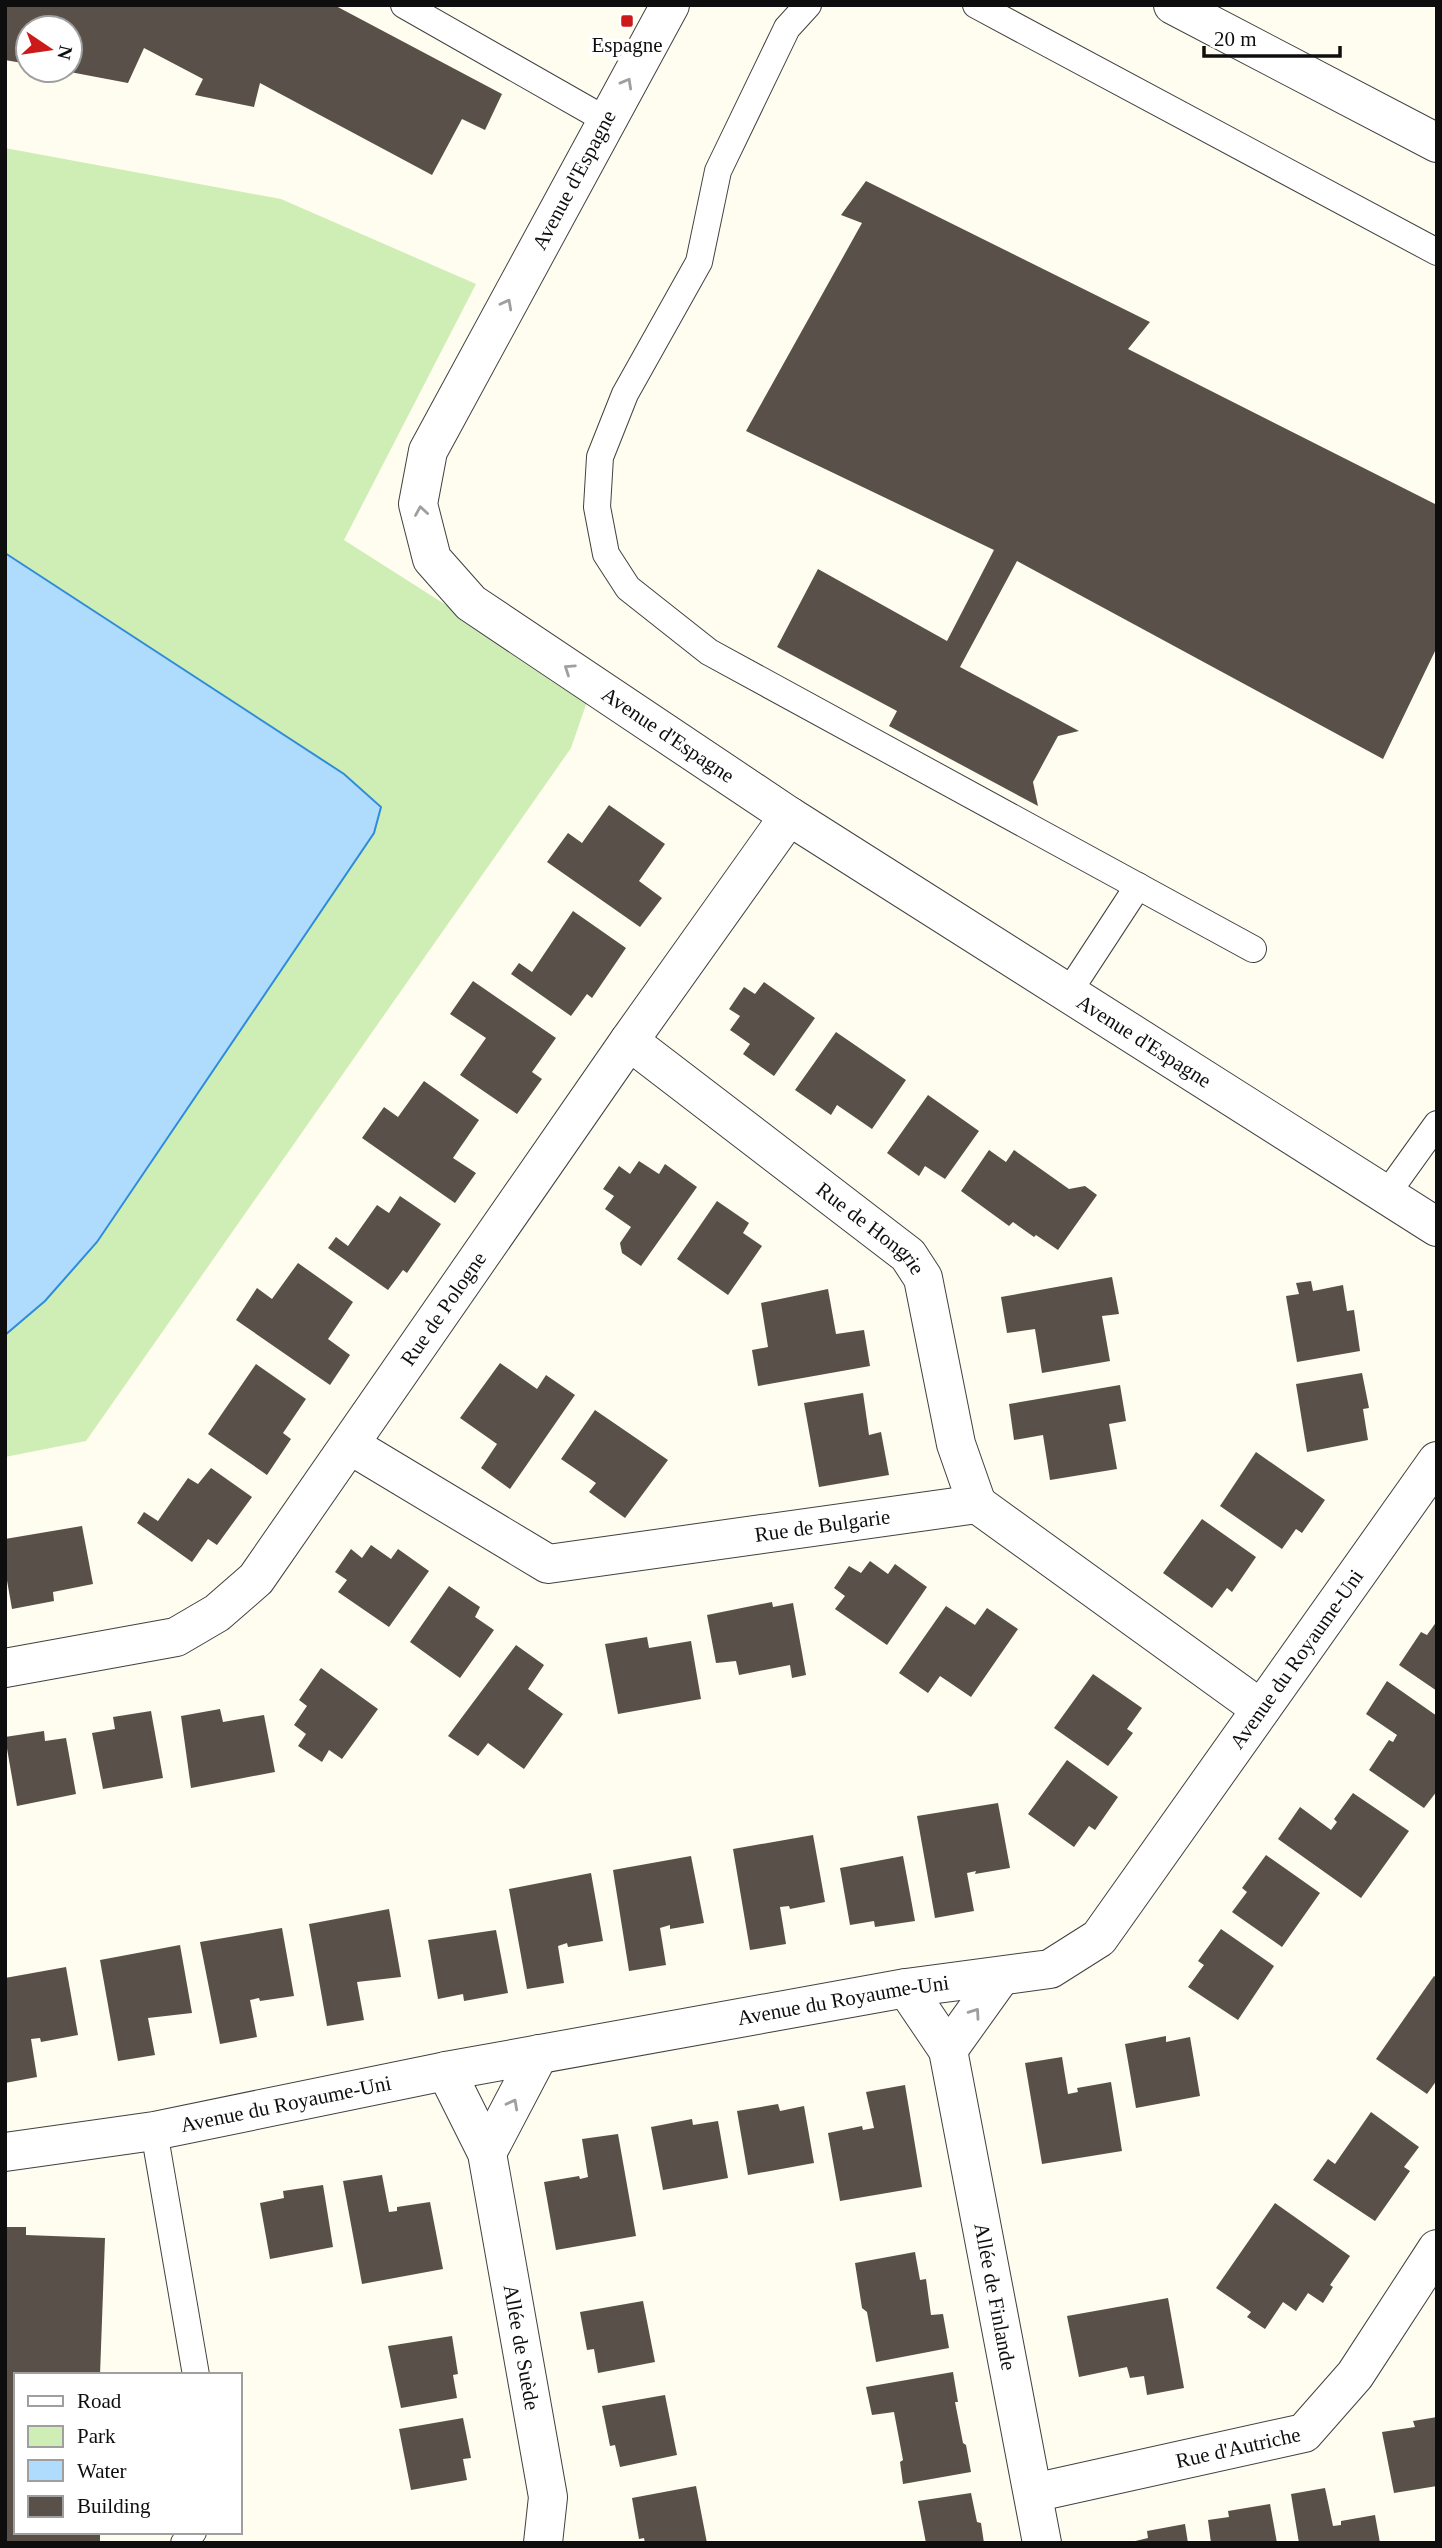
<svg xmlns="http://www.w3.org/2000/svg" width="1442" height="2548" viewBox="0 0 1442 2548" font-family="Georgia,serif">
<rect width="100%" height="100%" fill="#fffdef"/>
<path fill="#cfeeb5" d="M5 148 281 199 476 284 344 540 589 696 571 748 86 1441 5 1457Z"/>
<path fill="#afdbfc" stroke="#2f8cd9" stroke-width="2" d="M5 553 344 774 381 807 374 833 97 1242 45 1301 5 1335Z"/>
<g fill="#585049">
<path d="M5 5H334L502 94 485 130 462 119 432 175 260 83 254 107 195 95 203 79 144 48 128 83 70 72V28H28V64L5 60Z"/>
<path d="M866 181 1150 322 1128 349 1437 505V647L1383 759 1017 561 960 667 1079 731 1058 736 1033 782 1038 806 889 726 897 711 777 647 818 569 947 641 994 550 746 431 862 223 841 215Z"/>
<path d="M609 805 665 844 639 881 662 898 640 927 547 862 568 833 582 843Z"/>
<path d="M573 911 626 948 592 998 587 994 571 1016 511 974 519 963 532 972Z"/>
<path d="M473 981 556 1038 532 1072 542 1079 517 1114 460 1075 486 1038 450 1014Z"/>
<path d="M764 982 815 1018 774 1076 743 1054 750 1044 730 1030 740 1016 729 1009 744 987 755 994Z"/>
<path d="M836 1032 906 1080 872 1129 837 1105 831 1115 795 1090Z"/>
<path d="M424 1081 479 1120 453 1158 476 1173 455 1203 362 1138 384 1107 398 1117Z"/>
<path d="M928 1095 979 1131 945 1179 925 1166 919 1176 887 1153Z"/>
<path d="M989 1150 1006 1162 1014 1150 1069 1189 1085 1186 1097 1195 1058 1250 1036 1235 1034 1237 1013 1222 1009 1226 961 1191Z"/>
<path d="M639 1161 659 1174 665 1164 697 1187 641 1266 622 1253 620 1243 631 1227 605 1209 614 1196 603 1189 619 1166 630 1174Z"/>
<path d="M400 1196 441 1224 407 1273 403 1270 388 1290 328 1248 336 1237 348 1246 377 1205 389 1213Z"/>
<path d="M717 1201 749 1223 743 1233 762 1246 728 1295 677 1259Z"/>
<path d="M298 1263 353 1302 328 1339 350 1355 330 1385 236 1320 257 1288 272 1299Z"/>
<path d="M1112 1277 1119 1314 1102 1316 1110 1361 1042 1373 1035 1329 1007 1333 1001 1297Z"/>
<path d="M1311 1281 1313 1291 1343 1285 1347 1311 1354 1310 1360 1351 1297 1362 1286 1296 1299 1294 1296 1283Z"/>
<path d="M828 1289 836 1334 864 1330 870 1366 758 1386 752 1350 768 1347 761 1303Z"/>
<path d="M500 1363 537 1389 546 1375 575 1395 510 1489 481 1468 497 1444 460 1418Z"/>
<path d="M256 1364 306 1399 283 1433 291 1439 267 1475 208 1434Z"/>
<path d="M1362 1373 1369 1408 1363 1409 1368 1440 1307 1452 1296 1384Z"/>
<path d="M1120 1385 1126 1421 1109 1424 1117 1469 1050 1480 1043 1435 1014 1440 1009 1404Z"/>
<path d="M863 1393 869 1435 881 1432 889 1475 819 1487 804 1403Z"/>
<path d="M595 1410 668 1460 625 1518 589 1492 596 1483 561 1459Z"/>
<path d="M1256 1452 1325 1500 1302 1533 1296 1529 1282 1549 1220 1506Z"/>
<path d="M211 1468 252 1497 217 1545 208 1539 192 1562 137 1523 144 1512 158 1521 188 1478 198 1484Z"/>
<path d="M1202 1519 1256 1557 1232 1592 1227 1588 1212 1608 1163 1573Z"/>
<path d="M82 1526 93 1584 53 1592 54 1601 12 1609 5 1569V1539Z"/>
<path d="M371 1545 391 1559 398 1549 429 1571 389 1627 338 1592 347 1580 335 1572 351 1549 362 1558Z"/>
<path d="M870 1561 888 1574 895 1564 927 1587 887 1645 835 1609 845 1596 834 1588 849 1566 861 1573Z"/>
<path d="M449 1586 480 1607 475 1617 494 1630 460 1678 410 1642Z"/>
<path d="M772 1602 773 1607 793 1603 806 1675 792 1678 790 1665 739 1675 736 1661 716 1663 707 1615Z"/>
<path d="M946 1606 975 1625 987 1608 1018 1629 971 1697 940 1676 928 1693 899 1673Z"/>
<path d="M1437 1621V1691L1399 1665 1421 1632 1427 1635Z"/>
<path d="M647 1637 649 1648 691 1641 701 1699 618 1714 605 1644Z"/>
<path d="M516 1645 544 1665 528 1689 563 1714 524 1769 488 1743 478 1756 448 1736Z"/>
<path d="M321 1668 378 1709 342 1759 329 1750 322 1762 298 1746 306 1734 294 1725 307 1706 299 1700Z"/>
<path d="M1093 1674 1142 1708 1127 1729 1133 1733 1108 1766 1054 1728Z"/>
<path d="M1387 1681 1437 1716V1791L1424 1808 1369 1770 1389 1740 1393 1742 1397 1735 1366 1714Z"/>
<path d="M220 1709 223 1722 264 1715 275 1772 191 1788 181 1716Z"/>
<path d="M151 1711 163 1778 103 1789 92 1733 115 1729 113 1717Z"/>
<path d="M44 1731 45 1741 66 1738 76 1794 17 1806 5 1737Z"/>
<path d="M1067 1760 1118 1797 1095 1830 1089 1826 1074 1847 1028 1814Z"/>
<path d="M1353 1793 1409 1831 1361 1898 1278 1839 1300 1807 1331 1830 1337 1822 1334 1819Z"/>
<path d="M998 1803 1010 1868 975 1874 976 1871 967 1873 974 1911 935 1918 917 1816Z"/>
<path d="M813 1835 825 1902 790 1909 789 1906 780 1907 786 1944 750 1950 733 1849Z"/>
<path d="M1266 1855 1320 1893 1282 1947 1232 1912 1247 1892 1242 1888Z"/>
<path d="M691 1856 704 1923 670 1929V1925L660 1928 666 1965 629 1971 613 1870Z"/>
<path d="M903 1856 915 1921 875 1927 874 1921 850 1925 840 1868Z"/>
<path d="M591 1873 603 1941 568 1947 567 1943 558 1946 564 1983 527 1989 509 1889Z"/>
<path d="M389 1909 401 1977 357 1982 364 2020 327 2026 309 1924Z"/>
<path d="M282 1928 294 1996 260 2001 259 1998 250 2000 257 2037 220 2044 200 1942Z"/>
<path d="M1221 1929 1274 1966 1238 2020 1188 1987 1204 1965 1198 1961Z"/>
<path d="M496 1930 508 1993 464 2001 463 1994 438 1999 428 1940Z"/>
<path d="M180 1945 192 2013 148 2018 155 2055 118 2061 100 1960Z"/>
<path d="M66 1967 78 2035 41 2042 40 2038 31 2039 37 2077 5 2083V1978Z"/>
<path d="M1434 1976 1437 1978V2080L1427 2094 1376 2059Z"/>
<path d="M1166 2036V2042L1190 2037 1200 2096 1136 2108 1125 2044Z"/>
<path d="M1062 2057 1068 2094 1078 2092 1077 2088 1111 2082 1122 2151 1042 2164 1025 2063Z"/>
<path d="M905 2085 922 2187 840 2201 828 2133 862 2126 863 2130 874 2128 866 2092Z"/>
<path d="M778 2104 780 2111 804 2106 814 2163 748 2175 737 2111Z"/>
<path d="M1371 2112 1419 2147 1404 2167 1410 2171 1375 2221 1313 2180 1328 2159 1335 2164Z"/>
<path d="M692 2119 693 2125 718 2121 728 2178 663 2190 651 2127Z"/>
<path d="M618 2134 636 2236 556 2250 544 2182 579 2176 580 2179 588 2177 582 2139Z"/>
<path d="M382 2175 389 2212 397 2211V2207L430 2202 443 2269 362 2284 343 2181Z"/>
<path d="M323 2185 333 2247 270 2259 260 2203 284 2198 283 2191Z"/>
<path d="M1275 2203 1350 2256 1330 2285 1333 2287 1323 2303 1308 2293 1296 2311 1283 2302 1265 2329 1247 2317 1251 2312 1216 2288Z"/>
<path d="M5 2227H26V2235L105 2238 100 2375H16V2532H100V2543H5Z"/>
<path d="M915 2252 920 2280 926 2279 931 2315 943 2314 949 2348 876 2362 867 2312 862 2308 855 2263Z"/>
<path d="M1168 2298 1184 2388 1147 2395 1144 2376 1130 2378 1127 2367 1079 2377 1067 2316Z"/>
<path d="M643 2301 655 2362 598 2373 594 2349 587 2350 580 2312Z"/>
<path d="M452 2336 458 2374 453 2375 457 2398 401 2408 388 2346Z"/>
<path d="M953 2372 958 2402H955L963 2443 966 2445 971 2472 903 2484 900 2462 903 2460 894 2412 872 2415 866 2387Z"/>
<path d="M665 2395 677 2455 620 2467 615 2445 610 2446 602 2406Z"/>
<path d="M1437 2417V2486L1394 2493 1382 2432 1415 2427 1413 2421Z"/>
<path d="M463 2418 471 2458 463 2459 467 2480 411 2490 399 2429Z"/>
<path d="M696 2486 707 2543H645L644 2538 639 2539 632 2498Z"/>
<path d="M1325 2488 1333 2526 1341 2525V2521L1375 2515 1380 2543H1299L1291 2494Z"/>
<path d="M971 2493 977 2522 981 2523 984 2543H926L918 2501Z"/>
<path d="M1270 2504 1277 2543H1211L1208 2520 1229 2517 1228 2511Z"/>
<path d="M1185 2524 1188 2543H1127L1148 2538 1147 2531Z"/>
</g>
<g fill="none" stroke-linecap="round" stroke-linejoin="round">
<defs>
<g id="lane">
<path d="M404 5 606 120"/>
<path d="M808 5 787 28 718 171 699 262 625 394 600 457 597 507 606 554 628 588 709 652 1253 949"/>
<path d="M976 5 1437 252"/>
<path d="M1068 993 1138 886"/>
<path d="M1386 1195 1437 1124"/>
<path d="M154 2131 196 2375"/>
<path d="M184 2543 193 2532"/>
</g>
<g id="street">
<path id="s1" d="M670 5 428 451 418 504 432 559 471 603 789 816 1437 1227"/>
<path d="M1173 5 1437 143"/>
<path id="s2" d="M629 1041 908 1255 923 1278 956 1444 977 1504"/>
<path id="s3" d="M350 1445 548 1564 977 1504 1261 1709"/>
<path id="s4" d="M5 1668 176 1637 217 1613 256 1579 629 1041 789 816"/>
<path id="s5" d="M906 1988 948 2050 1042 2543"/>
<path d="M948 2050 1001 1976"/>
<path id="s6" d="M446 2071 487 2153 548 2497 543 2543"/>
<path id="s7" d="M5 2152 154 2131 446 2071 906 1988 1050 1969 1099 1938 1437 1461"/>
<path d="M487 2153 539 2054"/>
<path id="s8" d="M1033 2493 1304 2433 1355 2375 1437 2249"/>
</g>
</defs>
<use href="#lane" stroke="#414141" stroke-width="28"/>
<use href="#street" stroke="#414141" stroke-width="40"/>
<use href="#lane" stroke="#fff" stroke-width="26"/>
<use href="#street" stroke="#fff" stroke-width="38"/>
</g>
<defs><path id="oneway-chevron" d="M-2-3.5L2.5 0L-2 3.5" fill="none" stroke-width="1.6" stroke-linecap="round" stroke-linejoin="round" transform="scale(1.75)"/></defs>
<g stroke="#9f9f9f">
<use href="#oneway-chevron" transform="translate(627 83) rotate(-61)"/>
<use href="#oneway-chevron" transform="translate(507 304) rotate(-62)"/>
<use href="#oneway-chevron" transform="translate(421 511) rotate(-99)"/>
<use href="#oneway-chevron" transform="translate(569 669) rotate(-146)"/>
<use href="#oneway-chevron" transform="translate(975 2013) rotate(-55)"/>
<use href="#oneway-chevron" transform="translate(513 2104) rotate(-62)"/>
</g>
<rect fill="#cb1a19" stroke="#fff" stroke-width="2.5" x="620" y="14" width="14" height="14" rx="3.5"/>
<g text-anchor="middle" stroke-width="7" stroke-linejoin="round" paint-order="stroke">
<g font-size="21" fill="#0e0e0e" stroke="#fff">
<text x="627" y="52">Espagne</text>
</g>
<g font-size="21" fill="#0e0e0e" stroke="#fff">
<text transform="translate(574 180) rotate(-62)" y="7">Avenue d'Espagne</text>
<text dy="7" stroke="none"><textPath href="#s1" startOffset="914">Avenue d'Espagne</textPath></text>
<text dy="7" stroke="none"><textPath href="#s1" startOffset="1480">Avenue d'Espagne</textPath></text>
<text dy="7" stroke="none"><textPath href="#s2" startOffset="306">Rue de Hongrie</textPath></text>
<text dy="7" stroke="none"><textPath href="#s4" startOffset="602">Rue de Pologne</textPath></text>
<text dy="7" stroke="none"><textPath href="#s3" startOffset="508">Rue de Bulgarie</textPath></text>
<text dy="7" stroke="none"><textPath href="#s7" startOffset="1461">Avenue du Royaume-Uni</textPath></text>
<text dy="7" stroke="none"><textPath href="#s7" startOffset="852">Avenue du Royaume-Uni</textPath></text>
<text dy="7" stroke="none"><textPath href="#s7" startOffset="285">Avenue du Royaume-Uni</textPath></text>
<text dy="7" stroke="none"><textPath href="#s5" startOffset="326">Allée de Finlande</textPath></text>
<text dy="7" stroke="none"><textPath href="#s6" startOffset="289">Allée de Suède</textPath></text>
<text dy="7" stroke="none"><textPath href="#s8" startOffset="210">Rue d'Autriche</textPath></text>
</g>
</g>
<rect width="1442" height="2548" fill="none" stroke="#0e0e0e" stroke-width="14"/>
<rect x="14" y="2373" width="228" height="161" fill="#ffffff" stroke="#9f9f9f" stroke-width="2"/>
<rect x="28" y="2396" width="35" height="10" fill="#ffffff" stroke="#9f9f9f" stroke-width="2"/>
<text x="77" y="2408" font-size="21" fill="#0e0e0e">Road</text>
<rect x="28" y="2426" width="35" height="21" fill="#cfeeb5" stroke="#9f9f9f" stroke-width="2"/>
<text x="77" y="2443" font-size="21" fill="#0e0e0e">Park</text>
<rect x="28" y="2460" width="35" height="21" fill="#afdbfc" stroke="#9f9f9f" stroke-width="2"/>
<text x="77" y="2478" font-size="21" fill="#0e0e0e">Water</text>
<rect x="28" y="2496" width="35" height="21" fill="#585049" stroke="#9f9f9f" stroke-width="2"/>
<text x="77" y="2513" font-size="21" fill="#0e0e0e">Building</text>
<g transform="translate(49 49) rotate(103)"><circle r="33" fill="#ffffff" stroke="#9f9f9f" stroke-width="2"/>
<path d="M0-5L12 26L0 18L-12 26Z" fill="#cb1a19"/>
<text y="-10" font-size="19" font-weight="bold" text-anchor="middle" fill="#0e0e0e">N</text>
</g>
<path d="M1204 46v10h136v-10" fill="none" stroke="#0e0e0e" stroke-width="3.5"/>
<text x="1214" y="46" font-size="21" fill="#0e0e0e" stroke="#ffffff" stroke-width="5" paint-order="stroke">20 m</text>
</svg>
